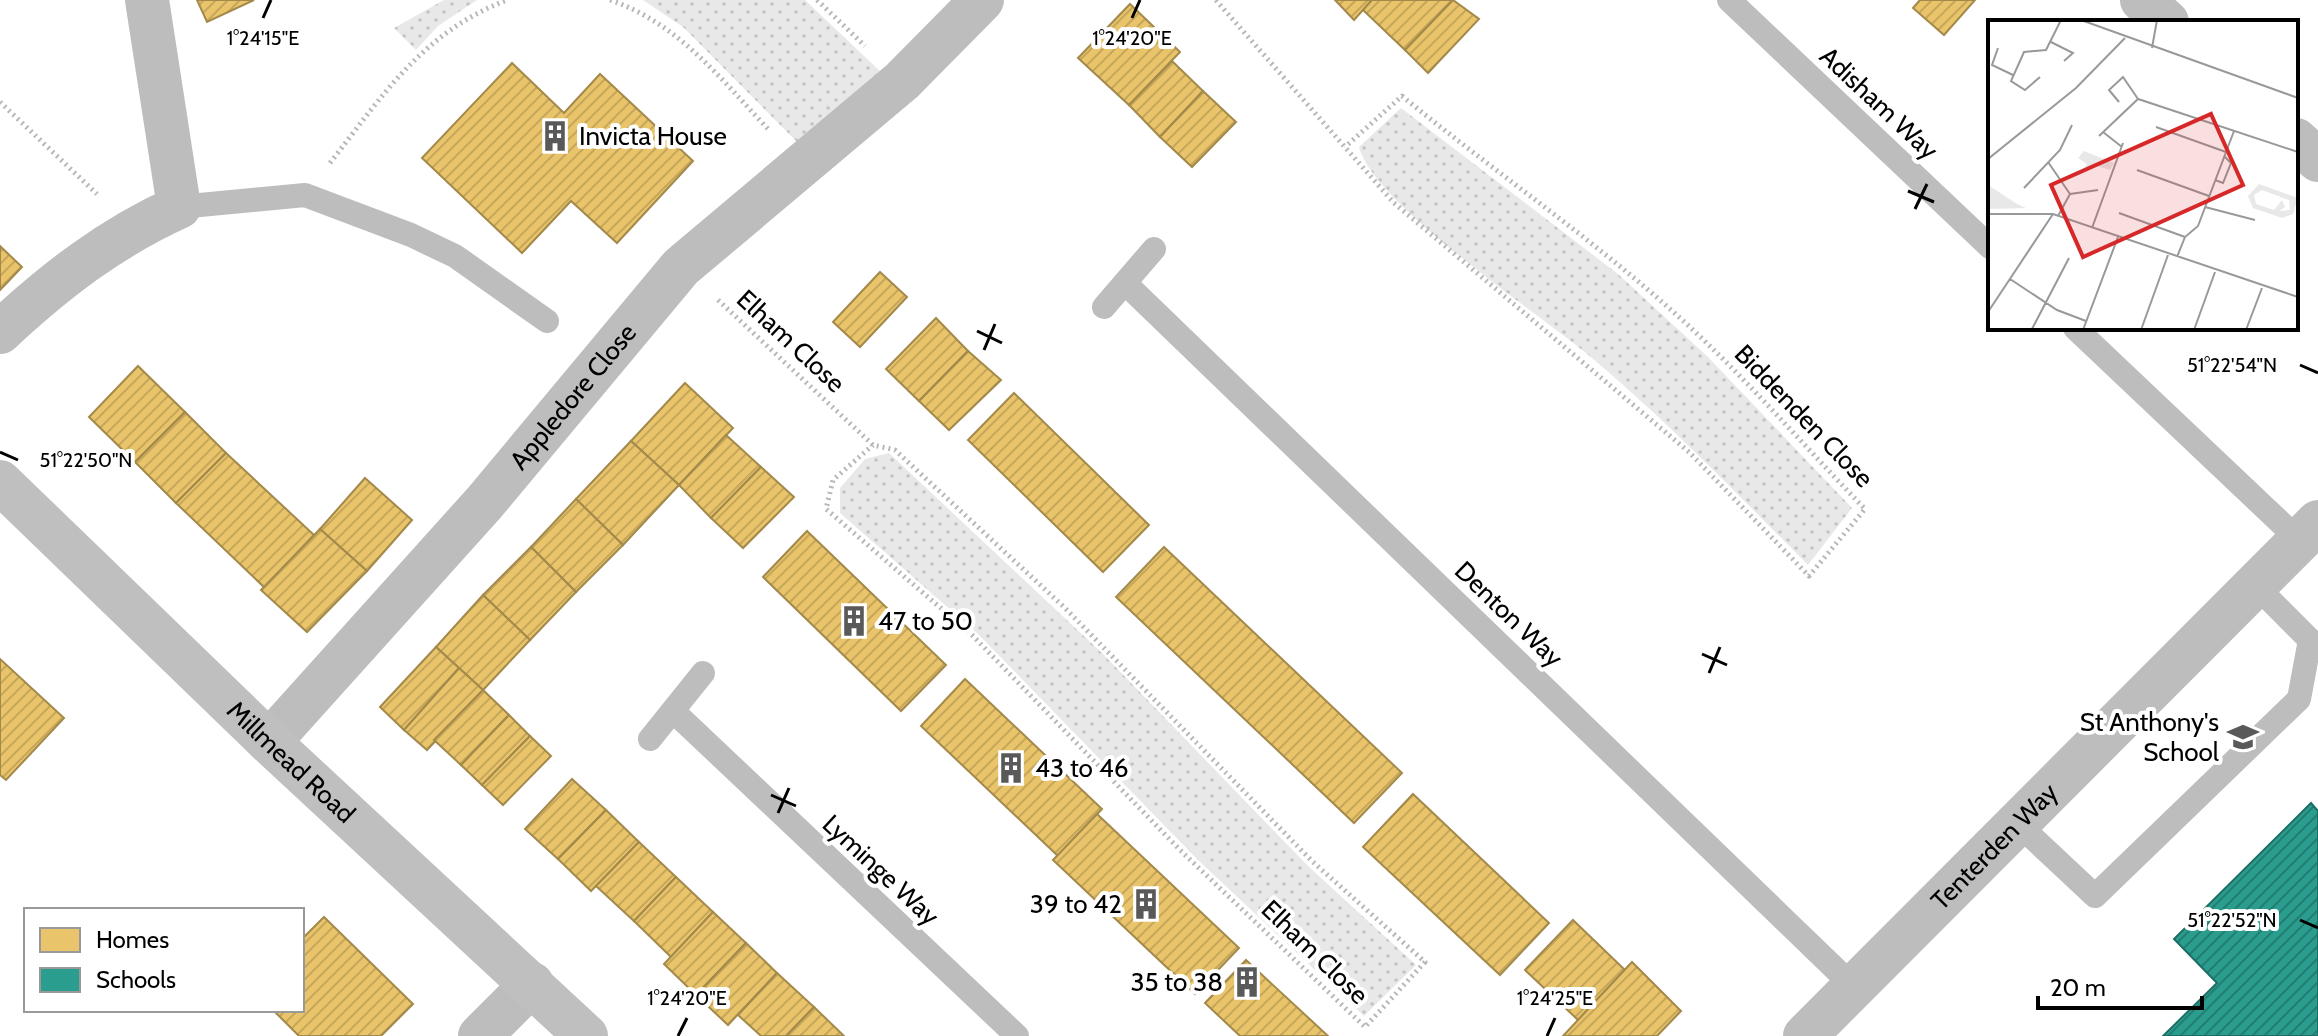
<svg xmlns="http://www.w3.org/2000/svg" width="2318" height="1036" viewBox="0 0 2318 1036" font-family="Cabin,sans-serif">
<defs>
<pattern id="grass-dots" width="8" height="8" patternUnits="userSpaceOnUse" patternTransform="scale(2)"><rect width="8" height="8" fill="#e8e8e8"/><path d="M2 2h.1M6 6h.1" fill="none" stroke="#c5c5c5" stroke-width="1.8" stroke-linecap="round"/></pattern>
<pattern id="homes-hatch" width="6" height="6" patternUnits="userSpaceOnUse" patternTransform="scale(2)"><rect width="6" height="6" fill="#e9c46a"/><path d="M-1 1l2-2M0 6l6-6M5 7l2-2" fill="none" stroke="#c6a75a"/></pattern>
<pattern id="schools-hatch" width="6" height="6" patternUnits="userSpaceOnUse" patternTransform="scale(2)"><rect width="6" height="6" fill="#2a9d8f"/><path d="M-1 1l2-2M0 6l6-6M5 7l2-2" fill="none" stroke="#227e72"/></pattern>
</defs>
<rect width="100%" height="100%" fill="#fff"/>
<g fill="url(#grass-dots)">
<path d="M444 0H477L438 26 416 50 394 28Z"/>
<path d="M643 0H805L883 74 798 143 683 27Z"/>
<path d="M1401 108 1618 274 1708 357 1852 508 1808 565C1737 494 1668 422 1592 358 1541 315 1373 204 1359 147Z"/>
<path d="M889 453 1103 654 1308 866 1416 965 1364 1016 1198 860 978 634 840 513V488L865 459Z"/>
</g>
<g fill="url(#homes-hatch)" stroke="#a3894a" stroke-width="2">
<path d="M197 0H254L207 22Z"/>
<path d="M1335 0H1372L1354 20Z"/>
<path d="M1372 0H1453L1405 50 1363 10Z"/>
<path d="M1453 0 1479 19 1428 73 1405 50Z"/>
<path d="M1920 0H1975L1944 35 1913 8Z"/>
<path d="M1130 4 1180 52 1129 105 1078 58Z"/>
<path d="M1172 61 1203 91 1160 137 1129 105Z"/>
<path d="M512 63 564 113 600 74 693 161 617 243 571 201 522 253 422 158Z"/>
<path d="M1203 91 1236 122 1192 167 1160 137Z"/>
<path d="M0 246 22 267 0 290Z"/>
<path d="M880 272 907 297 860 347 833 322Z"/>
<path d="M936 318 968 351 919 401 886 369Z"/>
<path d="M968 351 1001 380 949 430 919 401Z"/>
<path d="M138 366 185 412 135 462 89 417Z"/>
<path d="M685 383 733 428 679 485 631 441Z"/>
<path d="M1014 393 1149 525 1103 572 968 440Z"/>
<path d="M185 412 226 453 176 503 135 462Z"/>
<path d="M726 435 761 467 711 518 679 485Z"/>
<path d="M631 441 679 485 623 545 576 499Z"/>
<path d="M226 453 314 535 265 588 176 503Z"/>
<path d="M761 467 794 497 743 548 711 518Z"/>
<path d="M365 478 412 520 367 571 320 529Z"/>
<path d="M576 499 623 545 576 592 531 547Z"/>
<path d="M320 529 367 571 307 632 261 590Z"/>
<path d="M807 531 946 665 901 711 763 577Z"/>
<path d="M531 547 576 592 530 640 483 595Z"/>
<path d="M1164 547 1402 773 1354 823 1116 597Z"/>
<path d="M483 595 530 640 483 690 436 647Z"/>
<path d="M436 647 459 668 404 730 380 707Z"/>
<path d="M0 659 64 718 6 780 0 775Z"/>
<path d="M459 668 483 690 427 750 404 730Z"/>
<path d="M965 679 1102 809 1058 856 921 726Z"/>
<path d="M483 690 509 715 461 765 434 740Z"/>
<path d="M509 715 530 736 482 785 461 765Z"/>
<path d="M530 736 551 756 503 805 482 785Z"/>
<path d="M572 779 606 810 558 859 525 829Z"/>
<path d="M1413 794 1549 923 1500 975 1363 847Z"/>
<path d="M606 810 639 842 591 891 558 859Z"/>
<path d="M1097 814 1239 948 1195 994 1053 860Z"/>
<path d="M639 842 676 877 634 921 596 886Z"/>
<path d="M676 877 713 912 671 957 634 921Z"/>
<path d="M713 912 746 943 696 995 664 964Z"/>
<path d="M324 917 413 1004 381 1036H299L273 1010H302V939Z"/>
<path d="M1573 920 1625 970 1578 1020 1525 970Z"/>
<path d="M746 943 777 973 728 1025 696 995Z"/>
<path d="M1246 960 1328 1036H1240L1205 1003Z"/>
<path d="M1632 962 1681 1011 1657 1036H1563Z"/>
<path d="M777 973 814 1007 786 1036H761L738 1015Z"/>
<path d="M814 1007 844 1036H786Z"/>
</g>
<path fill="url(#schools-hatch)" stroke="#1d6e64" stroke-width="2" d="M2311 803 2318 811V1036H2163L2217 983 2174 939Z"/>
<g fill="none" stroke-linecap="round" stroke-linejoin="round">
<g stroke="#b8b8b8" stroke-width="5" stroke-dasharray="2 4" stroke-linecap="butt">
<path d="M610 0C678 23 720 78 768 129"/>
<path d="M817 0 865 46"/>
<path d="M1216 0 1221 6 1394 203 1689 452 1809 576 1865 509C1807 449 1752 385 1692 329 1601 244 1498 175 1402 96L1345 147"/>
<path d="M0 102 97 194"/>
<path d="M330 163C383 95 423 32 507 0"/>
<path d="M718 300 873 445 895 450 1064 607 1312 861 1425 962 1365 1027 1180 850 973 636 826 509 833 480 873 445"/>
</g>
<g stroke="#bdbdbd" stroke-width="24">
<path d="M1729 0 1990 247"/>
<path d="M179 207 305 195 411 235 455 256 547 321"/>
<path d="M1125 283 1853 986"/>
<path d="M1104 307 1154 249"/>
<path d="M2075 328 2300 541"/>
<path d="M673 711 1017 1036"/>
<path d="M650 739 703 673"/>
<path d="M2017 823 2095 896 2299 699 2310 640 2255 585"/>
</g>
<g stroke="#bdbdbd" stroke-width="44">
<path d="M2142 0 2167 22"/>
<path d="M2296 140 2318 160"/>
<path d="M0 332C55 281 110 238 179 207L147 0"/>
<path id="s1" d="M269 742 485 502 681 267 902 81 982 0"/>
<path d="M480 1036 532 984"/>
<path id="s2" d="M1805 1036 2318 522"/>
</g>
<path stroke="#bfbfbf" stroke-width="44" id="s3" d="M0 482 269 742 586 1036"/>
</g>
<path fill="none" stroke="#000" stroke-width="3" d="M263 18 271 0M1132 18 1140 0M1908 191 1934 202M1915 209 1927 184M977 331 1002 343M984 350 995 324M2300 365 2318 373M0 452 18 460M1702 654 1727 665M1709 673 1720 647M771 795 796 806M778 813 789 788M2300 920 2318 928M678 1036 687 1018M1547 1036 1555 1018"/>
<defs>
<symbol id="building-bare" viewBox="-9 -9 18 18"><path d="M-4-6H4V6H1V3H-1V6H-4ZM-2.5-4.3h1.7v1.8h-1.7ZM.8-4.3h1.7v1.8H.8ZM-2.5-1h1.7V.8h-1.7ZM.8-1h1.7V.8H.8Z" fill="#595959" stroke="#fff" stroke-width="2.5" paint-order="stroke"/></symbol>
<symbol id="school-bare" viewBox="-9 -9 18 18"><path d="M0-5L7-2L0 1L-7-2ZM-4 1L0 2.5L4 1V4Q0 6-4 4Z" fill="#595959" stroke="#fff" stroke-width="2.5" paint-order="stroke"/></symbol>
</defs>
<g fill-rule="evenodd">
<use href="#building-bare" x="533" y="114" width="44" height="44"/>
<use href="#building-bare" x="832" y="599" width="44" height="44"/>
<use href="#school-bare" x="2221" y="715" width="44" height="44"/>
<use href="#building-bare" x="989" y="746" width="44" height="44"/>
<use href="#building-bare" x="1124" y="882" width="44" height="44"/>
<use href="#building-bare" x="1225" y="960" width="44" height="44"/>
</g>
<g text-anchor="middle" stroke-width="8" stroke-linejoin="round" paint-order="stroke">
<g font-size="26" fill="#000" stroke="#fff">
<text transform="translate(1879 103) rotate(43)" y="9">Adisham Way</text>
<text transform="translate(791 341) rotate(43)" y="9">Elham Close</text>
<text dy="9" stroke="none"><textPath href="#s1" startOffset="460">Appledore Close</textPath></text>
<text transform="translate(1804 416) rotate(46)" y="9">Biddenden Close</text>
<text transform="translate(1509 614) rotate(44)" y="9">Denton Way</text>
<text dy="9" stroke="none"><textPath href="#s3" startOffset="404">Millmead Road</textPath></text>
<text dy="9" stroke="none"><textPath href="#s2" startOffset="268">Tenterden Way</textPath></text>
<text transform="translate(881 870) rotate(43)" y="9">Lyminge Way</text>
<text transform="translate(1315 952) rotate(44)" y="9">Elham Close</text>
</g>
<g font-size="26" fill="#000" stroke="#fff" text-anchor="start">
<text x="579" y="145">Invicta House</text>
<text x="878" y="630">47 to 50</text>
<text x="2219" y="731" text-anchor="end">St Anthony's<tspan x="2219" dy="30">School</tspan></text>
<text x="1035" y="777">43 to 46</text>
<text x="1122" y="913" text-anchor="end">39 to 42</text>
<text x="1223" y="991" text-anchor="end">35 to 38</text>
</g>
</g>
<g transform="translate(1988 20)">
<rect width="310" height="310" fill="#fff"/>
<path d="M96 131 126 143 122 150 106 145 91 155 99 144 90 138Z" fill="#e8e8e8"/>
<path d="M271 164 310 178 305 194 294 198 265 188 260 176ZM274 170 301 180 302 190 291 191 297 187 294 180 286 190 268 184 266 175ZM0 165 29 184 38 188 0 189Z" fill="#e8e8e8" fill-rule="evenodd"/>
<path fill="none" stroke="#999" stroke-width="2" d="M93 0 310 78M63 22 85 33 76 41M10 28 4 45 25 55M164 28 169 0M52 57 37 70 23 61 36 32 58 30 73 0M131 82 121 70 135 57 150 79M168 107 238 132M115 112 134 127M111 116 150 79 310 132M0 139 88 68 137 18M60 142 82 174 70 196M149 150 221 176M227 160 235 163 243 143 236 136M36 168 72 130 84 105M82 174 110 170M217 187 267 200M131 193 197 217M0 194H65L310 277M104 208 135 123M189 237 197 217 210 206 246 111M22 259 69 290 98 301M0 292 65 194M44 309 81 238M95 310 130 217M153 310 180 235M206 310 227 252M258 310 274 268"/>
<path fill="#d62828" fill-opacity="0.15" stroke="#d62828" stroke-width="4" d="M223 94 255 165 95 237 63 165Z"/>
<rect width="310" height="310" fill="none" stroke="#000" stroke-width="4"/>
</g>
<g font-size="20" text-anchor="middle" fill="#000" stroke="#fff" stroke-width="8" stroke-linejoin="round" paint-order="stroke">
<text x="263" y="45">1°24'15"E</text>
<text x="1132" y="45">1°24'20"E</text>
<text x="2232" y="372">51°22'54"N</text>
<text x="86" y="467">51°22'50"N</text>
<text x="2232" y="927">51°22'52"N</text>
<text x="687" y="1005">1°24'20"E</text>
<text x="1555" y="1005">1°24'25"E</text>
</g>
<rect x="24" y="908" width="280" height="104" fill="#ffffff" stroke="#999999" stroke-width="2"/>
<rect x="40" y="928" width="40" height="24" fill="#e9c46a" stroke="#999999" stroke-width="2"/>
<text x="96" y="948" font-size="24" fill="#000000">Homes</text>
<rect x="40" y="968" width="40" height="24" fill="#2a9d8f" stroke="#999999" stroke-width="2"/>
<text x="96" y="988" font-size="24" fill="#000000">Schools</text>
<path d="M2038 996v12h164v-12" fill="none" stroke="#000000" stroke-width="4"/>
<text x="2050" y="996" font-size="24" fill="#000000" stroke="#ffffff" stroke-width="6" paint-order="stroke">20 m</text>
</svg>
